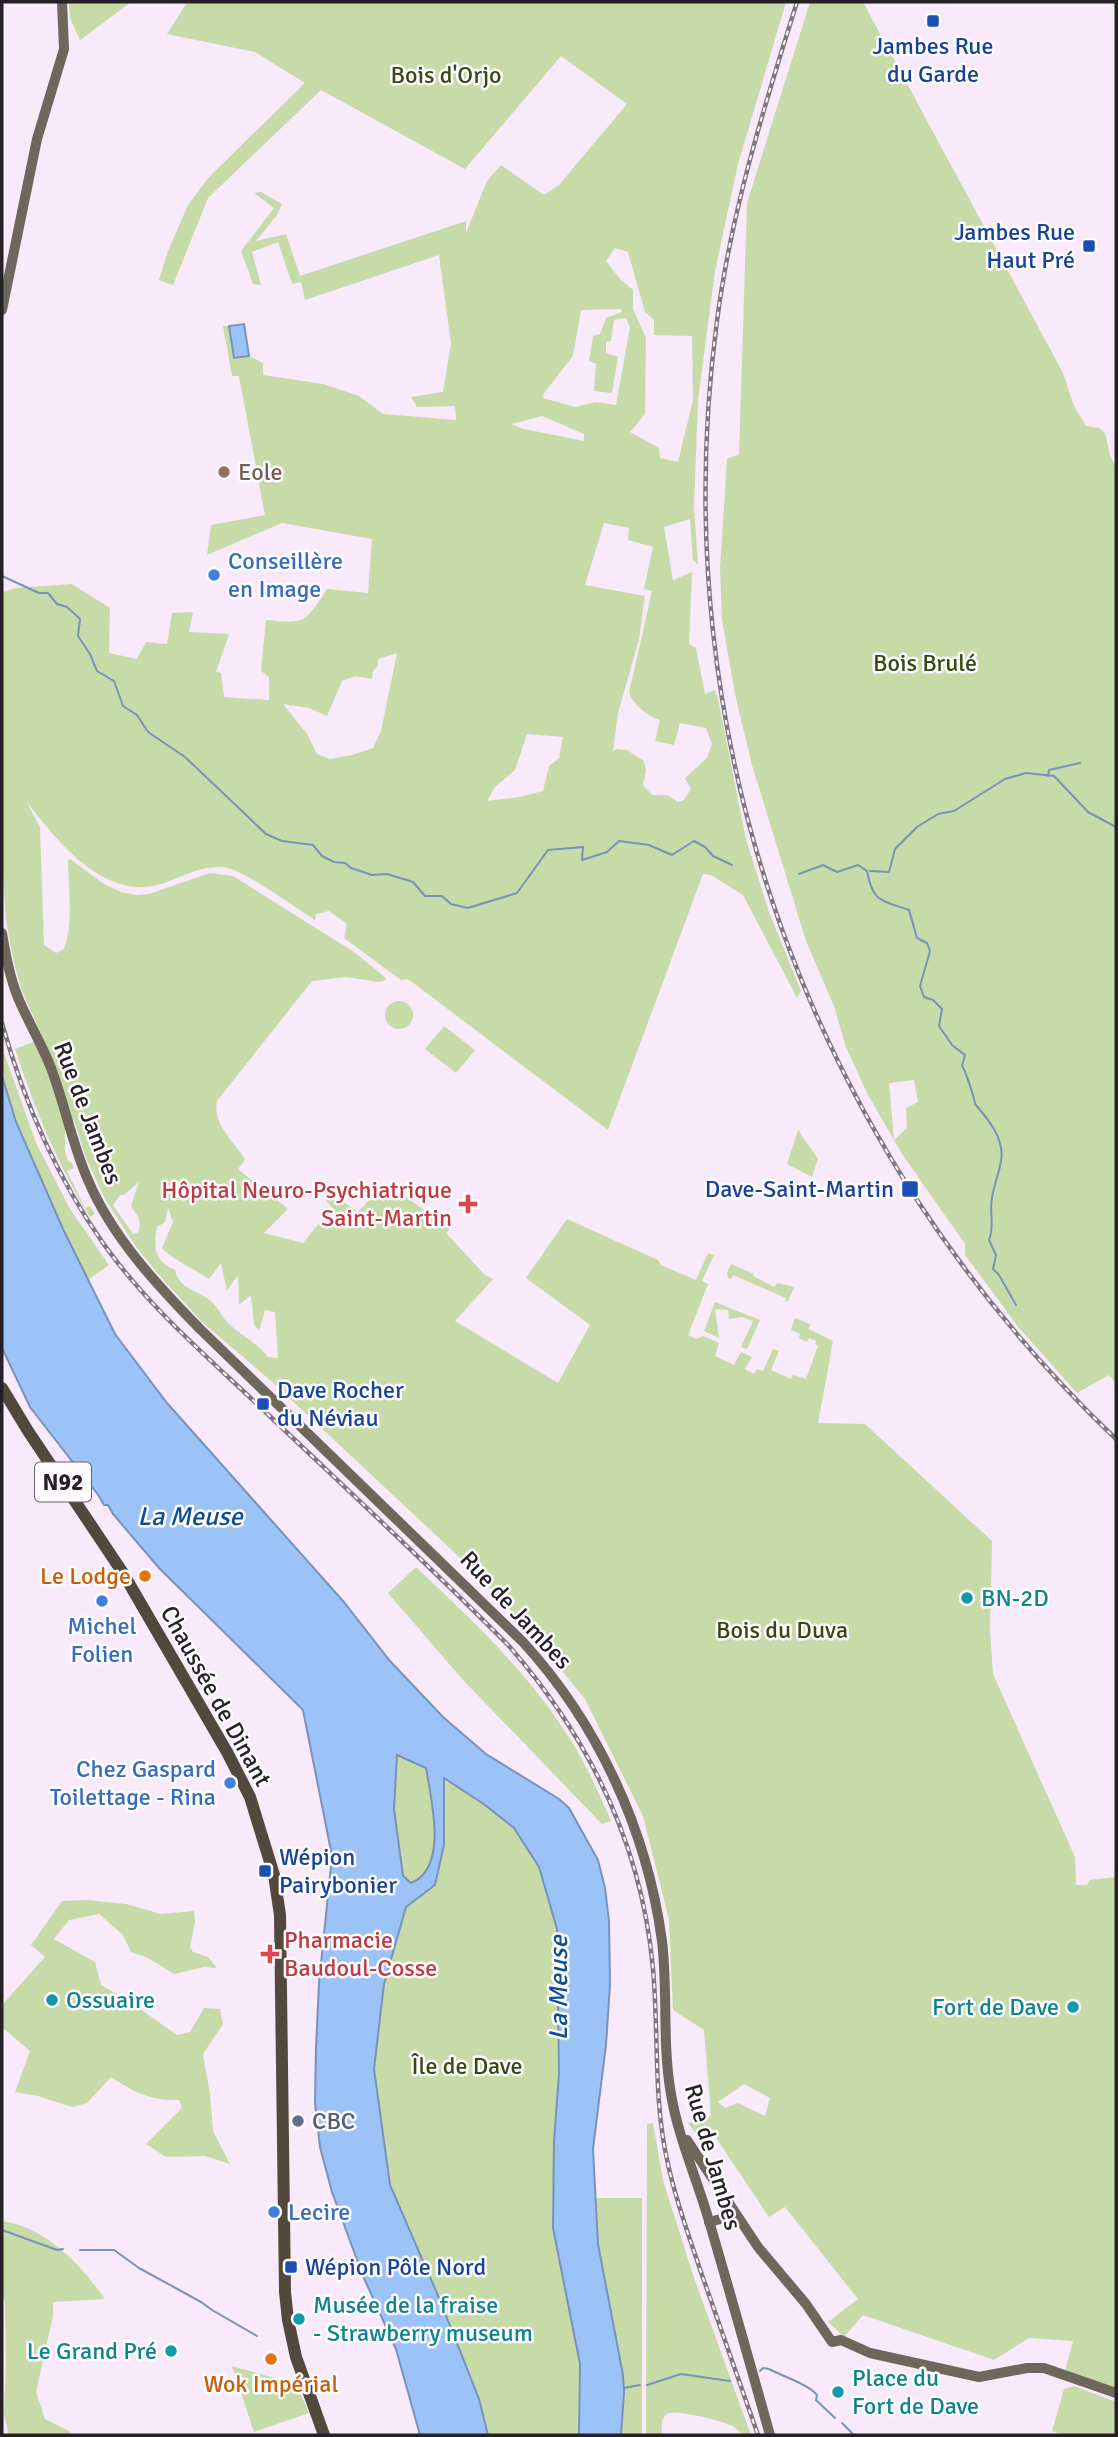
<svg xmlns="http://www.w3.org/2000/svg" width="1118" height="2437" viewBox="0 0 1118 2437" font-family="Signika,sans-serif">
<rect width="100%" height="100%" fill="#f8e9fb"/>
<g fill="#c6dba8" fill-rule="evenodd">
<path d="M69 2H131L80 40 70 18Z"/>
<path d="M181 2H786L738 164 715 271 698 400 694 506 698 565 693 560 690 519 664 527 673 580 692 572 689 644 696 648 705 694 715 690 718 699 746 839 769 912 801 991 797 998 743 895 711 875 703 874 608 1130 408 979 401 980 344 938 347 924 329 911 316 914 315 920C294 907 250 874 228 868 207 863 186 875 167 882 107 905 59 843 26 801L40 827 44 945 56 953 64 949C74 922 68 888 68 860L70 859 104 884 121 892 137 895 149 894 210 873 233 876 354 952 386 978 384 981 379 982 346 977 312 981 217 1101C212 1122 232 1140 243 1156L245 1160 238 1169 288 1209 264 1233 303 1243 332 1207 326 1201 332 1194 358 1212 383 1185 406 1197 450 1229 446 1233 485 1275 493 1279 455 1321 558 1383 590 1325 526 1278 567 1219 658 1260 661 1265 696 1280 708 1253 714 1255 702 1281 708 1284 688 1335 696 1339 703 1336 719 1343 715 1356 734 1365 741 1352 752 1357 745 1369 754 1374 757 1369 763 1371 773 1349 779 1351 771 1370 791 1379 793 1375 806 1379 818 1346 815 1344 816 1341 809 1338 807 1342 799 1338 800 1334 791 1330 795 1318 810 1324 809 1329 833 1341 818 1423 865 1424 992 1541 990 1630 993 1674 1075 1857 1076 1885H1087L1090 1880 1116 1877V2390L1065 2371 1073 2341 1029 2338 994 2360 863 2315 844 2337 828 2322 858 2299 785 2207 769 2217 712 2132 698 2137 688 2123 711 2116 704 2030 673 2010 669 1920 643 1816 585 1699 531 1633 471 1568 270 1380 201 1321 159 1275 137 1248 105 1199 86 1158 74 1120 65 1126V1151L68 1161 72 1163 74 1168 67 1171 85 1208 90 1206 95 1214 90 1217C57 1164 34 1107 15 1049L43 1038 22 991 14 963 6 921 2 860V592L16 588 72 584 110 608 109 653 137 659 146 642 167 644 172 613 193 612 189 632 229 634 216 672 221 673 224 697 269 700V677L261 671 266 620C304 623 303 626 327 589L368 593 372 539 282 523 207 555 211 525 265 515 239 376H232L223 326H229L234 358 249 356 263 363V375L323 384 359 396 383 414 456 420 455 406 417 407 411 397 443 392 451 344 439 255 305 300 301 282 292 284 278 242 252 252 261 285 253 284 241 251 274 208 254 193 261 192 282 204 277 215 256 241 286 234 300 276 466 221V233L487 181 501 165 544 195 559 185 627 104 561 56 465 169 321 90 208 198 173 285 159 280 168 251 188 205 209 177 305 83 255 52 167 34 186 4ZM615 248 628 252 645 312 654 320V335L692 336 693 400 678 462 660 458 659 448 630 432 645 414 646 338 633 309V290L620 279 606 261ZM621 309 622 312 606 318 600 334 593 336 589 361 596 364 594 391 612 393 618 357 606 353V342L611 341 614 320 626 318 630 327 616 405 596 402 575 407 543 398 544 393 573 356 581 310ZM542 416 584 434V441L524 429 511 424ZM604 523 629 528 628 540 653 547 644 589 652 591 629 693C634 705 647 716 660 720L655 741 674 745 680 723 706 728 712 744 707 758 685 778 691 789 684 800 678 802 667 795H652L643 785 646 771 644 761 627 750 617 749 613 751 618 713 639 639 645 596 585 585ZM397 653 381 731 373 748 352 755 330 759 317 754 307 734 283 704 309 708 327 716 342 681 355 676 372 679 373 671 378 666V659ZM527 734 563 737 559 758 549 766 543 791 519 797 487 801 495 787 515 770ZM139 1182 131 1206C137 1215 143 1221 138 1233L133 1234 113 1205 120 1195H124ZM168 1208 173 1222 162 1248C170 1258 196 1270 209 1279L221 1263 227 1291 238 1275 239 1305 251 1295 254 1324 259 1331 265 1310 275 1312 278 1358 268 1357C257 1343 242 1336 229 1324 222 1317 218 1308 212 1302 199 1290 179 1290 175 1270 154 1261 153 1247 157 1227L165 1222ZM744 2084 770 2098 765 2116 738 2103 725 2108 718 2102Z"/>
<path d="M810 2H863L1063 373 1074 406 1086 426 1099 428 1105 433 1110 455 1116 468V1383L1109 1375 1077 1393 1019 1328 965 1255V1244L902 1154 867 1093 846 1047 834 1006 806 941 752 765 735 694 722 619 720 568 727 459 739 454 747 203ZM914 1080 918 1102 906 1108 907 1128 894 1140 889 1083Z"/>
<circle cx="399" cy="1015" r="14"/>
<path d="M444 1026 475 1050 456 1073 425 1049Z"/>
<path d="M2 1053H4L36 1143 70 1209 109 1265 88 1280C70 1242 52 1205 36 1167 20 1130 2 1094 2 1053Z"/>
<path d="M798 1130 818 1159 812 1177 787 1164Z"/>
<path d="M731 1264 754 1274 753 1276 774 1287 778 1283 794 1287 788 1301 785 1302 786 1298 733 1275 731 1279 728 1278 727 1273Z"/>
<path d="M715 1302 760 1320 747 1349 741 1347 753 1321 741 1317 729 1319 728 1310 715 1309 719 1338 704 1331Z"/>
<path d="M416 1567C472 1620 529 1673 570 1739 586 1764 599 1793 611 1821L602 1824 463 1680 388 1593Z"/>
<path d="M396 1754 426 1768C431 1800 449 1868 411 1883L403 1876 394 1809Z"/>
<path d="M443 1777 485 1805 514 1828 539 1867 557 1929 559 2073 554 2141 553 2228 580 2364 579 2435H488L479 2399 439 2298 390 2185 374 2069 384 1984 406 1906 435 1885Z"/>
<path d="M86 1900 126 1904 161 1914 194 1911 195 1922 190 1947 193 1952 208 1957 217 1968 204 1967 174 1974 148 1958 131 1952 123 1935 99 1914 69 1920 54 1939 95 1962 101 1985 126 1999 177 2035 190 2032 204 2008 220 2009 223 2024 203 2054 210 2094 213 2131 230 2164 205 2156 166 2157 146 2144 182 2108 179 2100C149 2100 135 2093 111 2077L87 2103 72 2107 38 2096 15 2092 30 2051 2 2027V2005L45 1957 31 1945 62 1901Z"/>
<path d="M653 2123 663 2180 693 2275 751 2435C741 2435 740 2431 732 2426 723 2421 675 2409 667 2414 660 2419 662 2428 662 2435H646L647 2124Z"/>
<path d="M595 2198H642V2435H621L624 2393 623 2375 598 2244Z"/>
<path d="M2 2221C46 2227 81 2265 105 2299L53 2302V2316L36 2392 45 2419 71 2432 67 2435H9L4 2415 6 2365 5 2302 2 2296Z"/>
<path d="M232 2366 296 2384 309 2413 254 2432Z"/>
<path d="M1074 2386 1116 2402V2435H1064L1052 2431 1064 2389Z"/>
</g>
<g fill="#9cc3f8" stroke="#7992b9" stroke-width="2" fill-rule="evenodd">
<path d="M244 324 249 356 234 358 229 326Z"/>
<path d="M2 1076 16 1122 63 1229 115 1334 167 1403 343 1601 390 1661 443 1717 486 1754 559 1799 569 1808 598 1860 605 1888 609 1921 610 1984 606 2045 593 2149 598 2244 623 2375 624 2393 621 2435H579L580 2364 553 2228 554 2141 559 2073 557 1929 539 1867 514 1828 485 1805 444 1778V1845L435 1885 406 1907 384 1984 374 2069 390 2185 439 2298 479 2399 488 2435H420L396 2349 363 2276 332 2192 320 2147 315 2103 316 2048 319 1983 332 1856 303 1710 159 1568 113 1514 108 1505H104L99 1496 30 1407 2 1348ZM397 1755 426 1768C431 1799 449 1868 411 1883L403 1876 394 1809Z"/>
</g>
<g fill="none" stroke-linecap="round" stroke-linejoin="round">
<g stroke="#7992b9" stroke-width="2">
<path d="M2 576 39 593H48L57 604 67 607 80 619 78 636 90 654 97 671 114 681 123 706 137 715 148 732 185 757 266 834 282 841 313 845 322 856 334 862 345 863 351 868 372 875 387 874 413 882 425 896H442L451 904 468 908 517 893 548 850 583 847 582 860 607 852 619 841 649 845 672 855 694 841 705 847 713 856 732 865"/>
<path d="M1048 776 1049 770 1080 763"/>
<path d="M870 871 889 872 895 849 917 827 938 814 954 811 1005 779 1026 773 1054 776 1088 812 1116 827"/>
<path d="M799 874 823 865 837 872 858 865 867 871C873 903 881 900 909 910L917 938 927 943 930 951 920 986 924 997 933 1000 942 1009 939 1026 952 1045 965 1055 962 1066C965 1069 975 1100 975 1104 988 1119 1005 1139 1001 1161 999 1173 994 1185 992 1198 989 1213 995 1225 989 1240L996 1255 993 1269 999 1275 1016 1305"/>
<path d="M2 2230 57 2250 63 2249"/>
<path d="M80 2250H114L139 2268 201 2302 212 2310 257 2336"/>
<path d="M760 2371 763 2368 769 2369C782 2376 810 2385 817 2395L816 2400 835 2418"/>
<path d="M647 2385 681 2374 730 2381"/>
<path d="M624 2388 640 2385"/>
<path d="M842 2423 854 2435"/>
</g>
<g stroke="#6f665c" stroke-width="10">
<path d="M2 310 37 139 64 49 62 2"/>
<path d="M2 933C6 956 10 979 19 1000 29 1023 42 1045 51 1068 65 1105 72 1144 88 1180 112 1237 157 1285 200 1329L523 1642C598 1724 647 1830 662 1941 668 1991 662 2044 671 2094 678 2137 697 2179 709 2221 730 2292 750 2364 770 2435"/>
<path d="M687 2140 758 2247 806 2304 832 2342 841 2340 870 2353 979 2377 1027 2368H1044L1116 2393"/>
<path d="M709 2222 736 2215"/>
</g>
<path stroke="#52483b" stroke-width="12" d="M2 1388 28 1431 123 1573 227 1752 250 1797 274 1875 280 1915 285 2292 288 2320 296 2357 324 2435"/>
<defs>
<g id="rail">
<path d="M797 2C764 107 731 212 717 321 661 739 812 1149 1116 1439"/>
<path d="M2 1023C24 1102 56 1176 103 1243 146 1304 203 1353 257 1404 341 1484 427 1563 509 1646 590 1739 642 1845 653 1969 659 2034 653 2100 668 2164 676 2202 690 2239 702 2275 721 2328 739 2382 758 2435"/>
</g>
</defs>
<use href="#rail" stroke="#7f7681" stroke-width="4.5"/>
<use href="#rail" stroke="#fefbff" stroke-width="2" stroke-dasharray="5" stroke-linecap="butt"/>
</g>
<g fill="#1a4fb4" stroke="#fefbff" stroke-width="2.5">
<rect x="926" y="14" width="14" height="14" rx="3.5"/>
<rect x="1082" y="239" width="14" height="14" rx="3.5"/>
<rect x="901" y="1180" width="18" height="18" rx="3.5"/>
<rect x="256" y="1397" width="14" height="14" rx="3.5"/>
<rect x="258" y="1864" width="14" height="14" rx="3.5"/>
<rect x="284" y="2260" width="14" height="14" rx="3.5"/>
</g>
<circle fill="#8d6e63" stroke="#fefbff" stroke-width="2.5" cx="224" cy="472" r="7"/>
<g fill="#3f7fe0" stroke="#fefbff" stroke-width="2.5">
<circle cx="214" cy="575" r="7"/>
<circle cx="102" cy="1601" r="7"/>
<circle cx="230" cy="1783" r="7"/>
<circle cx="274" cy="2212" r="7"/>
</g>
<g fill="#e0444e" stroke="#fefbff" stroke-width="2.5">
<path d="M464.5 1193.5h7v7h7v7h-7v7h-7v-7h-7v-7h7z"/>
<path d="M266.5 1943.5h7v7h7v7h-7v7h-7v-7h-7v-7h7z"/>
</g>
<g fill="#e8710a" stroke="#fefbff" stroke-width="2.5">
<circle cx="145" cy="1576" r="7"/>
<circle cx="271" cy="2359" r="7"/>
</g>
<g fill="#0f9aa8" stroke="#fefbff" stroke-width="2.5">
<circle cx="967" cy="1598" r="7"/>
<circle cx="52" cy="2000" r="7"/>
<circle cx="1073" cy="2007" r="7"/>
<circle cx="299" cy="2319" r="7"/>
<circle cx="171" cy="2351" r="7"/>
<circle cx="838" cy="2392" r="7"/>
</g>
<circle fill="#5c6f8a" stroke="#fefbff" stroke-width="2.5" cx="298" cy="2121" r="7"/>
<g text-anchor="middle" stroke-width="5" stroke-linejoin="round" paint-order="stroke">
<rect fill="#fefbff" stroke="#676268" stroke-width="2" x="35" y="1462.5" width="56" height="39" rx="5"/>
<g font-size="23" font-weight="bold" fill="#262127">
<text x="63" y="1490">N92</text>
</g>
<g font-size="24" fill="#164399" stroke="#fefbff" text-anchor="start">
<text x="933" y="54" text-anchor="middle">Jambes Rue<tspan x="933" dy="28">du Garde</tspan></text>
<text x="1075" y="240" text-anchor="end">Jambes Rue<tspan x="1075" dy="28">Haut Pré</tspan></text>
<text x="894" y="1197" text-anchor="end">Dave-Saint-Martin</text>
<text x="277" y="1398">Dave Rocher<tspan x="277" dy="28">du Néviau</tspan></text>
<text x="279" y="1865">Wépion<tspan x="279" dy="28">Pairybonier</tspan></text>
<text x="305" y="2275">Wépion Pôle Nord</text>
</g>
<g font-size="24" fill="#354810" stroke="#fefbff">
<text x="446" y="83">Bois d'Orjo</text>
<text x="925" y="671">Bois Brulé</text>
<text x="782" y="1638">Bois du Duva</text>
<text x="467" y="2074">Île de Dave</text>
</g>
<g font-size="24" fill="#785e54" stroke="#fefbff" text-anchor="start">
<text x="238" y="480">Eole</text>
</g>
<g font-size="24" fill="#366cbe" stroke="#fefbff" text-anchor="start">
<text x="228" y="569">Conseillère<tspan x="228" dy="28">en Image</tspan></text>
<text x="102" y="1634" text-anchor="middle">Michel<tspan x="102" dy="28">Folien</tspan></text>
<text x="216" y="1777" text-anchor="end">Chez Gaspard<tspan x="216" dy="28">Toilettage - Rina</tspan></text>
<text x="288" y="2220">Lecire</text>
</g>
<g font-size="24" fill="#262127" stroke="#fefbff">
<text transform="translate(88 1113) rotate(69)" y="8">Rue de Jambes</text>
<text transform="translate(516 1610) rotate(47)" y="8">Rue de Jambes</text>
<text transform="translate(216 1696) rotate(61)" y="8">Chaussée de Dinant</text>
<text transform="translate(713 2157) rotate(74)" y="8">Rue de Jambes</text>
</g>
<g font-size="24" fill="#be3a42" stroke="#fefbff" text-anchor="end">
<text x="452" y="1198">Hôpital Neuro-Psychiatrique<tspan x="452" dy="28">Saint-Martin</tspan></text>
<text x="284" y="1948" text-anchor="start">Pharmacie<tspan x="284" dy="28">Baudoul-Cosse</tspan></text>
</g>
<g font-size="24" fill="#c56008" stroke="#fefbff" text-anchor="end">
<text x="131" y="1584">Le Lodge</text>
<text x="271" y="2392" text-anchor="middle">Wok Impérial</text>
</g>
<g font-size="24" fill="#0d838f" stroke="#fefbff" text-anchor="start">
<text x="981" y="1606">BN-2D</text>
<text x="66" y="2008">Ossuaire</text>
<text x="1059" y="2015" text-anchor="end">Fort de Dave</text>
<text x="313" y="2313">Musée de la fraise<tspan x="313" dy="28">- Strawberry museum</tspan></text>
<text x="157" y="2359" text-anchor="end">Le Grand Pré</text>
<text x="852" y="2386">Place du<tspan x="852" dy="28">Fort de Dave</tspan></text>
</g>
<g font-size="24" fill="#4e5e75" stroke="#fefbff" text-anchor="start">
<text x="312" y="2129">CBC</text>
</g>
<g font-size="26" font-style="italic" fill="#0c4d98" stroke="#fefbff">
<text x="190" y="1525">La Meuse</text>
<text transform="translate(558 1988) rotate(-90)" y="9">La Meuse</text>
</g>
</g>
<rect width="1118" height="2437" fill="none" stroke="#262127" stroke-width="7"/>
</svg>
